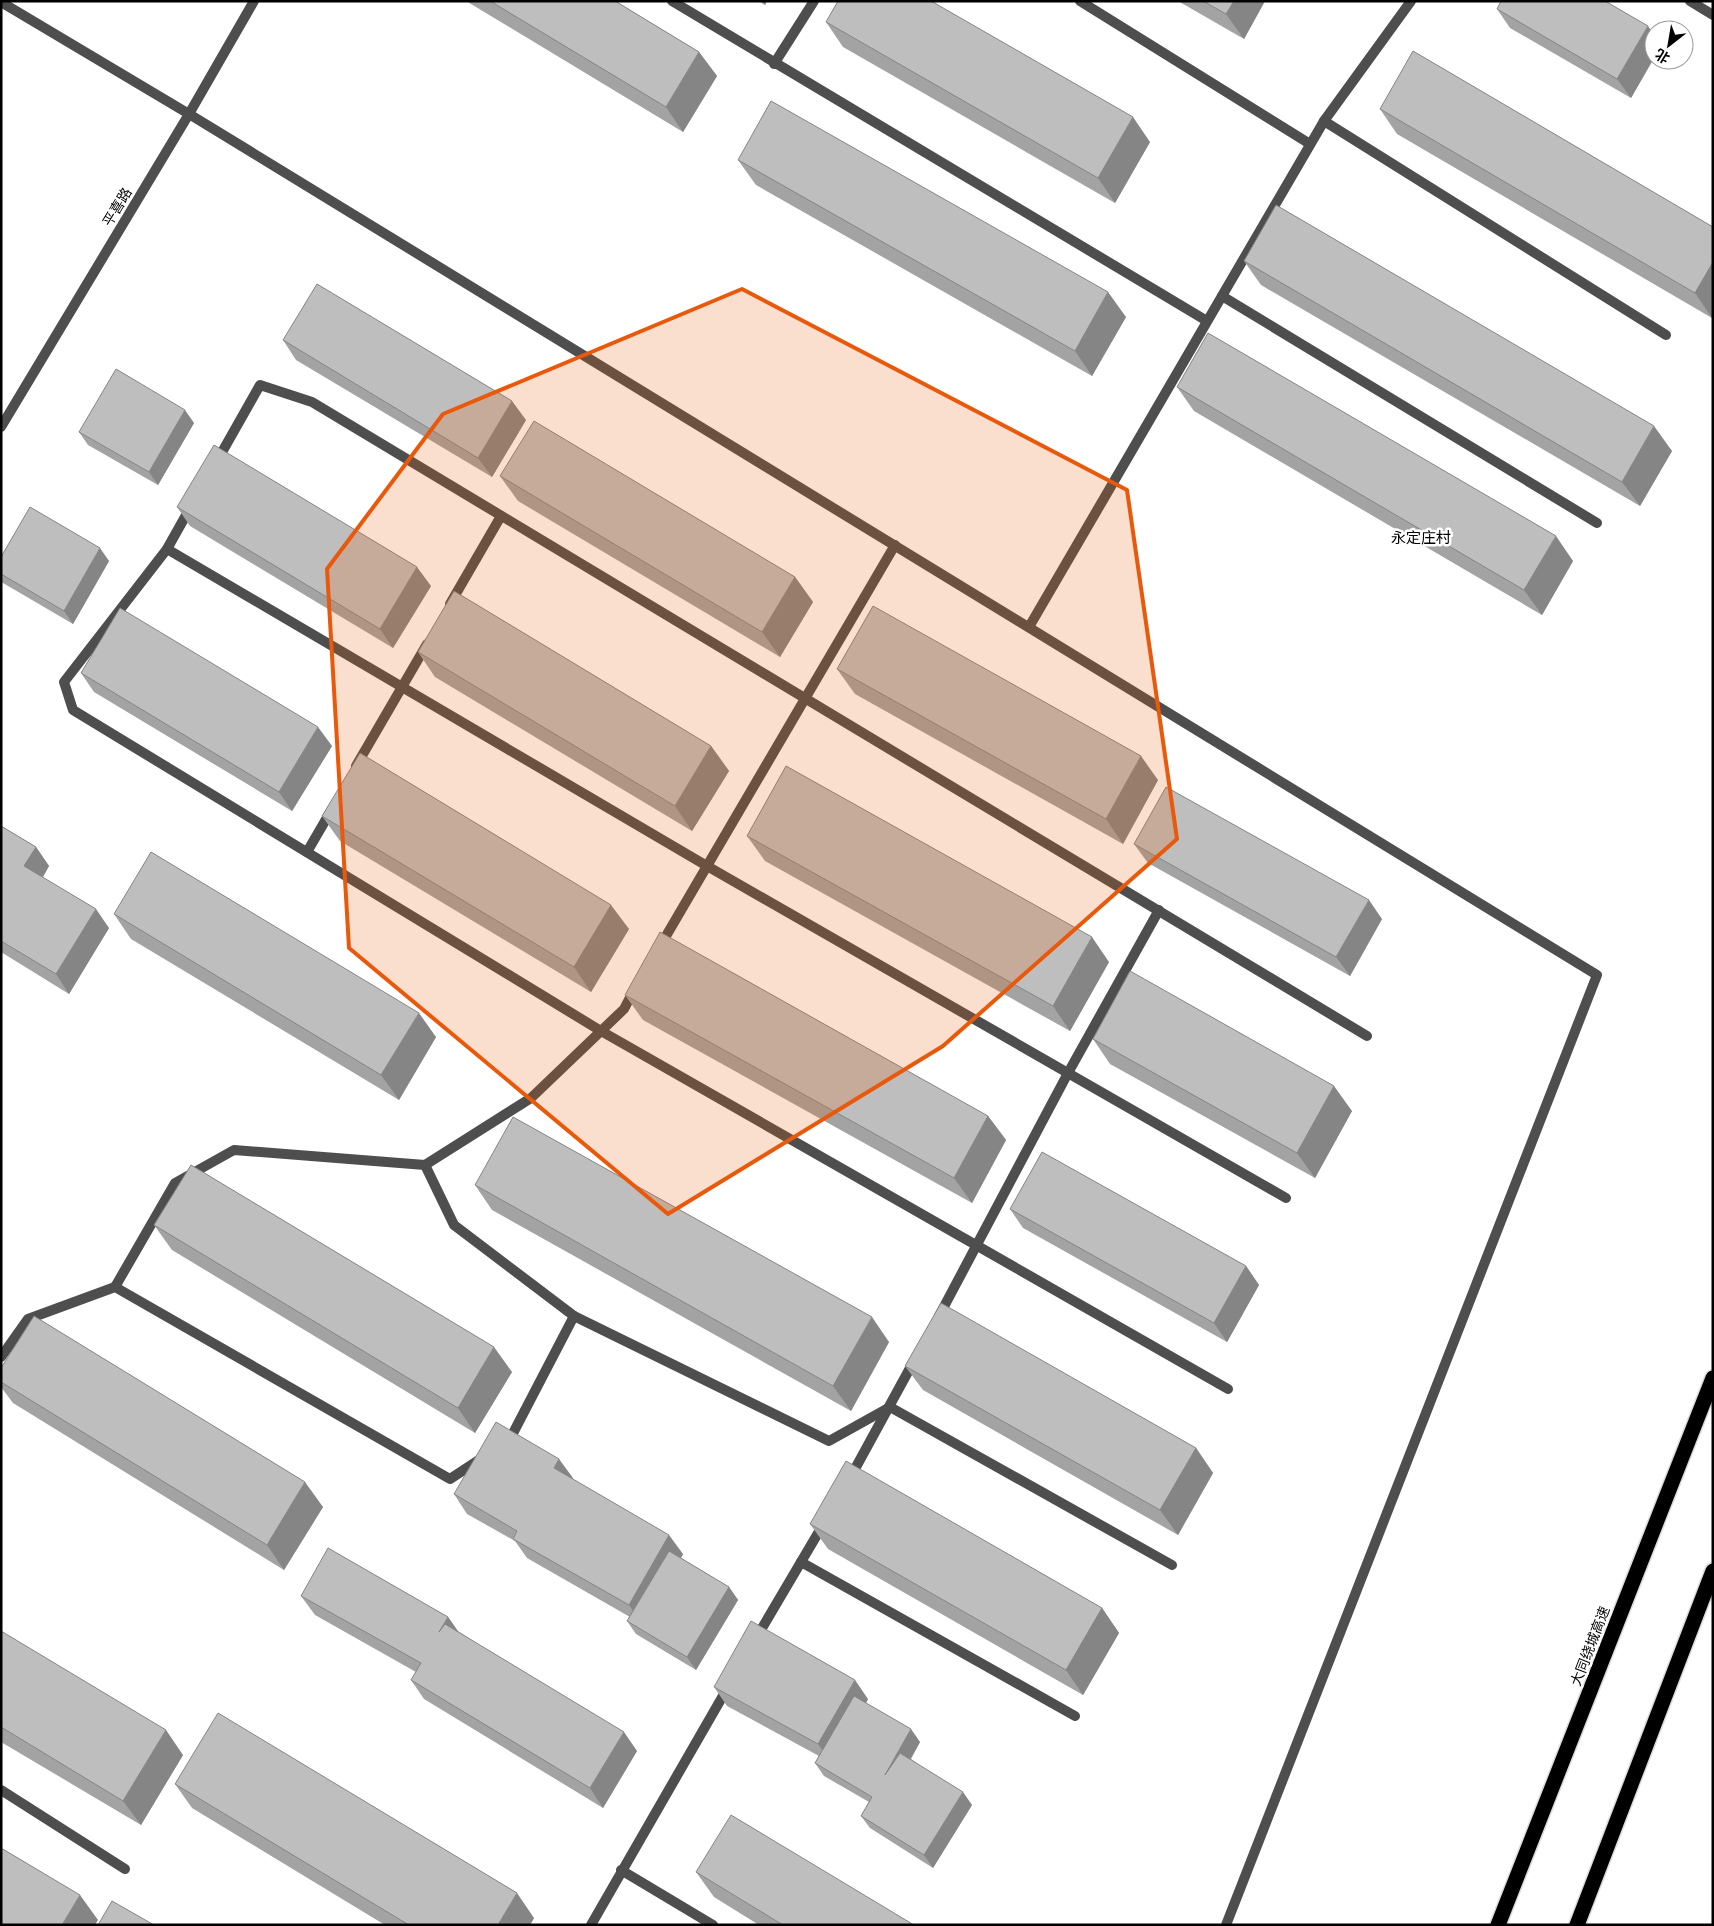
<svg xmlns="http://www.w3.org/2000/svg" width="1714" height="1926" viewBox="0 0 1714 1926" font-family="Signika,'Noto Sans SC',sans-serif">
<rect width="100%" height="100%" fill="#fff"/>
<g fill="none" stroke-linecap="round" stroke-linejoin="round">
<defs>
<g id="motorway">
<path d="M1498 1925 1713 1378"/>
<path d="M1577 1925 1713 1571"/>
</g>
</defs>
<use href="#motorway" stroke="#dbdbdb" stroke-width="18"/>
<g stroke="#4e4e4e" stroke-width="10">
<path d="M672 1 1207 321"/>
<path d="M1080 1 1310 144"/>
<path d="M1690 1 1713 15"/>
<path d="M774 64 814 1"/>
<path d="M1324 121 1666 335"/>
<path d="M1222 296 1597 523"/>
<path d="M217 461 260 385 312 402 1367 1036"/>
<path d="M190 508 167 549 64 682 73 710 601 1031 1228 1389"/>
<path d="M167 549 707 866 1286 1198"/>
<path d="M450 604 501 516"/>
<path d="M1029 627 1324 121 1411 1"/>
<path d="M356 766 427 644"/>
<path d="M307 852 332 809"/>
<path d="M659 948 895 545"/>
<path d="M115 1287 175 1183 234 1150 425 1165"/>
<path d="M574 1316 829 1441 890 1407 1172 1565"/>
<path d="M939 1316 1068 1073 1159 910"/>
<path d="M1 1357 28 1319 115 1287 450 1479 482 1458"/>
<path d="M507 1443 509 1441 574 1316 454 1225 425 1165 531 1098 624 1009 635 988"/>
<path d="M850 1478 915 1359"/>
<path d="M801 1562 1075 1716"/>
<path d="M755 1640 824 1523"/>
<path d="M1 1790 125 1869"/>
<path d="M621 1870 713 1925"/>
<path d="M591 1925 728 1687"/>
</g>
<g stroke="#4e4e4e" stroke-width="10">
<path d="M1 2 189 114 1597 975 1226 1925"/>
<path d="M1 427 189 114 254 1"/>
</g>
<use href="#motorway" stroke="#000" stroke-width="15"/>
</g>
<g fill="#a3a3a3">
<path d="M466 1H615L699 52 717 76 683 132Z"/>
<path d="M758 1H767L765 5Z"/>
<path d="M1178 1H1265L1244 39Z"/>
<path d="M1497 9 1654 35V58L1631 98 1510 28Z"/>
<path d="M826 22 1150 142 1115 203 843 47Z"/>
<path d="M1380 109 1713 227 1712 318 1397 134Z"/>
<path d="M738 160 1126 317 1092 376 756 185Z"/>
<path d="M1244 261 1672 451 1640 506 1261 285Z"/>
<path d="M283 340 526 420 492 477 296 360Z"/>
<path d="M1177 387 1573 561 1542 615 1194 411Z"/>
<path d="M194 423 158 485 88 445 79 432Z"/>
<path d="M500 476 795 577 813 602 780 657 518 501Z"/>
<path d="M177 507 431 586 393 648 190 526Z"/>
<path d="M1 557 109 561 73 624 3 583 1 581Z"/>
<path d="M418 652 711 746 729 771 692 831 435 677Z"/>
<path d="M837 669 1158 780 1123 844 855 694Z"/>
<path d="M81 673 332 746 292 811 94 692Z"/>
<path d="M322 816 629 929 591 992 340 841Z"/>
<path d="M1 826 36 847 49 866 43 877 109 928 69 994 1 952Z"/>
<path d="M747 836 1109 962 1070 1031 765 861Z"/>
<path d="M1134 844 1382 919 1350 976 1148 863Z"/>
<path d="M114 914 436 1037 399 1100 131 939Z"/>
<path d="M625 995 988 1116 1006 1140 972 1203 643 1020Z"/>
<path d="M1093 1039 1352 1111 1315 1178 1110 1064Z"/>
<path d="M475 1185 889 1342 851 1411 492 1210Z"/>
<path d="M1010 1209 1246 1266 1259 1285 1227 1342 1023 1228Z"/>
<path d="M154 1225 512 1372 475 1433 172 1250Z"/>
<path d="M905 1366 1196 1448 1213 1473 1178 1535 923 1390Z"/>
<path d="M1 1368 323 1507 284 1570 13 1403 1 1387Z"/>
<path d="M573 1478 572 1479 683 1554 681 1558 729 1587 738 1600 696 1670 636 1634 627 1621 630 1617 527 1558 515 1541 467 1514 454 1494Z"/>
<path d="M810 1524 1102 1608 1119 1633 1083 1695 828 1549Z"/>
<path d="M301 1596 448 1617 458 1631 637 1751 603 1808 424 1699 411 1680 416 1672 315 1615Z"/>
<path d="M1 1631 183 1755 141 1825 1 1742Z"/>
<path d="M714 1687 868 1699 866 1703 920 1742 911 1759 972 1805 933 1868 870 1828 861 1816 869 1802 824 1776 815 1763 819 1756 727 1706Z"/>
<path d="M175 1784 534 1918 530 1925H385L192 1808Z"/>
<path d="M696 1872 914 1925H759L714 1897Z"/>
</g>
<g fill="#858585">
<path d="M762 1H767L765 5Z"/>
<path d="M1234 1H1265L1244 39 1226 14Z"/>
<path d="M1648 26 1654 35V58L1631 98 1617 79Z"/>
<path d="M699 52 717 76 683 132 666 107Z"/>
<path d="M1133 117 1150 142 1115 203 1098 178Z"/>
<path d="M1713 262V317L1712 318 1695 293Z"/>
<path d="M1108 292 1126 317 1092 376 1075 351Z"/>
<path d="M512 401 526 420 492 477 478 458Z"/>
<path d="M185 410 194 423 158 485 149 472Z"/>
<path d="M1654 426 1672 451 1640 506 1622 482Z"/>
<path d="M1556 536 1573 561 1542 615 1524 590Z"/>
<path d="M100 548 109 561 73 624 64 611Z"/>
<path d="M417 567 431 586 393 648 380 629Z"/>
<path d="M795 577 813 602 780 657 762 632Z"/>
<path d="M318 727 332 746 292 811 279 792Z"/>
<path d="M711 746 729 771 692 831 675 806Z"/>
<path d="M1141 756 1158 780 1123 844 1106 819Z"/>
<path d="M36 847 49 866 38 885 24 866Z"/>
<path d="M1369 900 1382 919 1350 976 1336 957Z"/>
<path d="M611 905 629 929 591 992 574 967Z"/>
<path d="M96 909 109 928 69 994 56 974Z"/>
<path d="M1092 937 1109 962 1070 1031 1053 1006Z"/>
<path d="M419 1013 436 1037 399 1100 381 1075Z"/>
<path d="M1334 1086 1352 1111 1315 1178 1297 1153Z"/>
<path d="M988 1116 1006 1140 972 1203 954 1178Z"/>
<path d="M1246 1266 1259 1285 1227 1342 1214 1323Z"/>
<path d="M872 1317 889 1342 851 1411 833 1386Z"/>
<path d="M494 1347 512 1372 475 1433 458 1408Z"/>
<path d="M1196 1448 1213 1473 1178 1535 1160 1510Z"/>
<path d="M559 1459 573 1478 567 1487 554 1468Z"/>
<path d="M305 1482 323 1507 284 1570 267 1545Z"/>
<path d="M669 1535 683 1554 642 1624 629 1605Z"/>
<path d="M729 1587 738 1600 696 1670 687 1657Z"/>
<path d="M1102 1608 1119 1633 1083 1695 1066 1670Z"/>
<path d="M448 1617 461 1636 439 1632Z"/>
<path d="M855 1680 868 1699 832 1763 818 1744Z"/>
<path d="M911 1729 920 1742 894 1788 885 1775Z"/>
<path d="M166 1730 183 1755 141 1825 123 1801Z"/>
<path d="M624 1732 637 1751 603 1808 590 1788Z"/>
<path d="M963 1792 972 1805 933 1868 924 1855Z"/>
<path d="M517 1893 534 1918 530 1925H498Z"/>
<path d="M80 1895 98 1920 95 1925H62Z"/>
</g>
<g fill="#bebebe" stroke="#858585">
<path d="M490 1H615L699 52 666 107Z"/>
<path d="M838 1H931L1133 117 1098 178 826 22Z"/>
<path d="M1203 1H1234L1226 14Z"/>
<path d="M1501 1H1605L1648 26 1617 79 1497 9Z"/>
<path d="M1413 51 1713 227V262L1695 293 1380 109Z"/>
<path d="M771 101 1108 292 1075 351 738 160Z"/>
<path d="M1276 205 1654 426 1622 482 1244 261Z"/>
<path d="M317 284 512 401 478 458 283 340Z"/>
<path d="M1208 333 1556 536 1524 590 1177 387Z"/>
<path d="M116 369 185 410 149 472 79 432Z"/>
<path d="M534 421 795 577 762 632 500 476Z"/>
<path d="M214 445 417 567 380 629 177 507Z"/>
<path d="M30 507 100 548 64 611 1 574V557Z"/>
<path d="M454 591 711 746 675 806 418 652Z"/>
<path d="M873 606 1141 756 1106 819 837 669Z"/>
<path d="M120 608 318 727 279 792 81 673Z"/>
<path d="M360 753 611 905 574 967 322 816Z"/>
<path d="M786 766 1092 937 1053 1006 747 836Z"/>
<path d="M1166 787 1369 900 1336 957 1134 844Z"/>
<path d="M1 826 36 847 24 866 96 909 56 974 1 941Z"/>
<path d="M151 852 419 1013 381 1075 114 914Z"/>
<path d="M660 932 988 1116 954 1178 625 995Z"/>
<path d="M1130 971 1334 1086 1297 1153 1093 1039Z"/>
<path d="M513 1117 872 1317 833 1386 475 1185Z"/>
<path d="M1042 1152 1246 1266 1214 1323 1010 1209Z"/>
<path d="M191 1165 494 1347 458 1408 154 1225Z"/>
<path d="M941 1303 1196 1448 1160 1510 905 1366Z"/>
<path d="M34 1316 305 1482 267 1545 1 1382V1368Z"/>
<path d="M496 1422 559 1459 554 1468 669 1535 629 1605 513 1539 517 1531 454 1494Z"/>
<path d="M846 1461 1102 1608 1066 1670 810 1524Z"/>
<path d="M328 1548 448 1617 439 1632 445 1624 624 1732 590 1788 411 1680 421 1663 301 1596Z"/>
<path d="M669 1551 729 1587 687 1657 627 1621Z"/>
<path d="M751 1621 855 1680 818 1744 714 1687Z"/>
<path d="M1 1631 166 1730 123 1801 1 1727Z"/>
<path d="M854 1696 911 1729 885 1775 900 1753 963 1792 924 1855 861 1816 872 1797 815 1763Z"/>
<path d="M218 1713 517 1893 498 1925H409L175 1784Z"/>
<path d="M731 1815 914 1925H783L696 1872Z"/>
<path d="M1 1848 80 1895 62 1925H1Z"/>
<path d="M112 1901 154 1925H98Z"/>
</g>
<path fill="#e8590c" fill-opacity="0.2" stroke="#e8590c" stroke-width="4" stroke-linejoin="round" d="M742 289 1127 490 1177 839 943 1046 668 1214 349 948 327 569 443 414Z"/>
<g text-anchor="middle" stroke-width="5" stroke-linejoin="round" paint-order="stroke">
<g font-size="14" fill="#000" stroke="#fff">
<text transform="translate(117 207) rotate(-59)" y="5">平喜路</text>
<text transform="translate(1590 1646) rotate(-69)" y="5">大同绕城高速</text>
</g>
<g font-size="15" fill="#000" stroke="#fff">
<text x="1421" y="543">永定庄村</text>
</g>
</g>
<rect width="1714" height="1926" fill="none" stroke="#000000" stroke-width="5"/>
<g transform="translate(1669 45) rotate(211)"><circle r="24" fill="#ffffff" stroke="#999999"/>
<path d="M0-4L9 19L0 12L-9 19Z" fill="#000000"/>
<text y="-8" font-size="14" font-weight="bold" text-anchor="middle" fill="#000000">北</text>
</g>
</svg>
